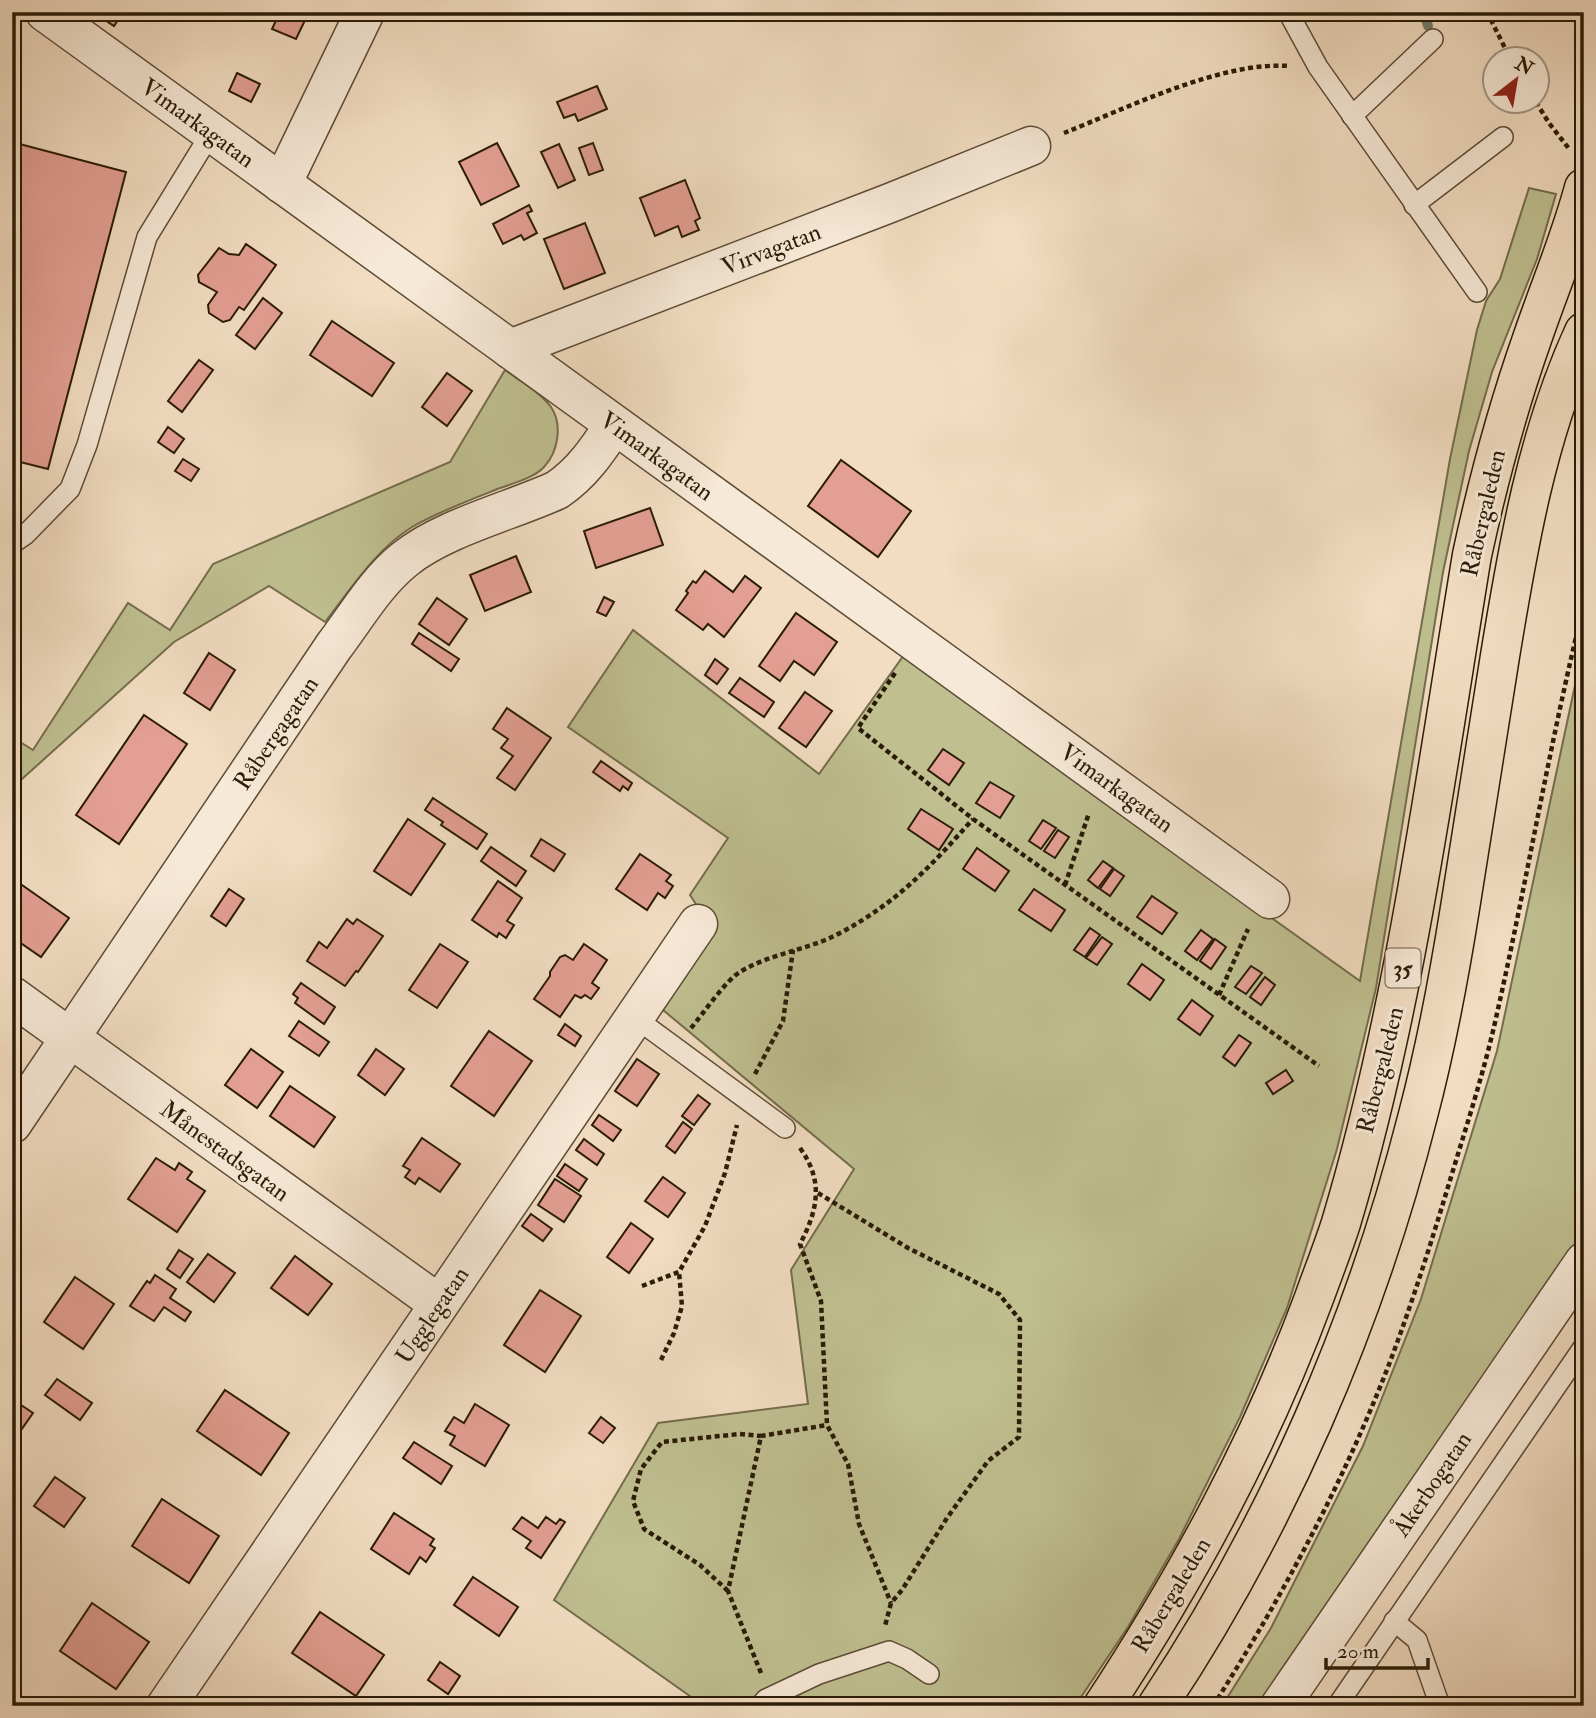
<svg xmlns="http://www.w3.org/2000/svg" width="1596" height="1718" viewBox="0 0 1596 1718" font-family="'IM FELL Double Pica',serif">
<rect width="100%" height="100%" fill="#f2ddc2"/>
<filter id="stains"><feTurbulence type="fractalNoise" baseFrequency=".00286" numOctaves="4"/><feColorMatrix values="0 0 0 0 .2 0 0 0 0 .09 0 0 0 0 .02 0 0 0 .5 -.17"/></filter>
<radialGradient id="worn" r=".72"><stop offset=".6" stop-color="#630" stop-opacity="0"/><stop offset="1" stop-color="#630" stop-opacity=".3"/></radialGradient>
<g fill="#bfbf90" stroke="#746d4c" stroke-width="2">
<path d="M1529 188 1556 194 1537 259 1492 372 1469 451 1443 572 1376 988 1337 1149 1287 1308 1240 1417 1179 1539 1128 1627 1075 1706H704L554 1600 658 1423 808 1404 791 1270 854 1169 663 1010 713 930 690 895 728 838 568 727 633 630 819 774 904 655 1360 981 1450 459 1477 330 1486 301 1500 279Z"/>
<path d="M505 370C520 381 540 392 551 407 563 425 558 452 544 467 533 479 510 484 495 490 467 501 438 512 412 527 375 550 351 589 325 622L269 586 174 642 12 788V737L33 750 128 603 170 630 213 564 450 462Z"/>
<path d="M1584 643V1231L1258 1706H1222L1271 1628 1363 1446 1421 1299 1497 1051Z"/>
</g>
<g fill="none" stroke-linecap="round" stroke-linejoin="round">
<path stroke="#6e7c6d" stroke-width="10" d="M1424 12 1428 26"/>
</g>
<g fill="#e39f93" stroke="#2a1b07" stroke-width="2">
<path d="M93 12H123L114 26Z"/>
<path d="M280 12H309L296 39 272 29Z"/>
<path d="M237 73 260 84 251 102 229 91Z"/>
<path d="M597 86 607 109 578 121 575 114 564 118 557 102Z"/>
<path d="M12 142 126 172 48 469 12 460Z"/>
<path d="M497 143 519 186 481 205 459 162Z"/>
<path d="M593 143 603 170 589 175 579 148Z"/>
<path d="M559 144 575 180 558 188 541 152Z"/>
<path d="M685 180 700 218 695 221 699 230 682 237 678 226 655 236 640 198Z"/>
<path d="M529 205 532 211 527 213 537 233 524 240 521 235 503 244 493 224Z"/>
<path d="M585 223 605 273 564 289 544 239Z"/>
<path d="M246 244 276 265 244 310 239 307 230 320 223 322 209 313 208 305 217 292 199 282 198 275 219 248 229 254 239 255Z"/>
<path d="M263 298 282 313 255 349 236 335Z"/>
<path d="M332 321 394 363 372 396 310 355Z"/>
<path d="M199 360 213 370 182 412 168 401Z"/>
<path d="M447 373 472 391 447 426 422 407Z"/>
<path d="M168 427 184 439 174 453 158 442Z"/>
<path d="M183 459 199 469 191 481 175 471Z"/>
<path d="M841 460 911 511 878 557 808 506Z"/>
<path d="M650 508 663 545 596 568 584 531Z"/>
<path d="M516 556 531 592 485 611 470 575Z"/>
<path d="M705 571 733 592 745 576 761 588 724 637 708 624 703 630 676 610 688 593 686 591 693 581 696 583Z"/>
<path d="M604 597 614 602 606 616 597 612Z"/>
<path d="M437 598 467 619 449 645 419 624Z"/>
<path d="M796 613 837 642 814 675 794 661 780 681 759 666Z"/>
<path d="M419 633 459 659 451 671 412 644Z"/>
<path d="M209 653 235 670 210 710 184 693Z"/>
<path d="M715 659 728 669 717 684 705 675Z"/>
<path d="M740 678 774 702 764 717 729 693Z"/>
<path d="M805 692 832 711 806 747 779 728Z"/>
<path d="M507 708 551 738 515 790 497 778 513 756 501 748 508 739 493 729Z"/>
<path d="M144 715 187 744 119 844 76 815Z"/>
<path d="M943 749 964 763 949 785 928 770Z"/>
<path d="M601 761 632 783 628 790 623 786 620 791 593 772Z"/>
<path d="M990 782 1014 796 1000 818 976 803Z"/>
<path d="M433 798 487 834 477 849 441 825 443 822 425 810Z"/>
<path d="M921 809 953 829 939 850 908 829Z"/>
<path d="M408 819 445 844 411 895 374 871Z"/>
<path d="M1043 820 1056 828 1041 849 1029 841Z"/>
<path d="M1058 830 1069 837 1055 858 1044 851Z"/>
<path d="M541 839 565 854 554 871 531 856Z"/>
<path d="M491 847 526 871 516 886 481 861Z"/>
<path d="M977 848 1009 871 995 891 963 869Z"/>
<path d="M640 854 671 875 666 881 673 886 665 898 658 893 647 910 616 889Z"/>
<path d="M1103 861 1113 868 1098 888 1088 880Z"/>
<path d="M1114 869 1124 876 1110 896 1100 889Z"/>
<path d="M12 878 69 918 41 957 12 937Z"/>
<path d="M498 881 522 898 507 921 514 925 506 938 499 933 497 937 472 920Z"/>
<path d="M229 889 244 899 226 926 211 916Z"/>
<path d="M1034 889 1065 910 1051 931 1019 910Z"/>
<path d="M1152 896 1177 913 1162 934 1137 917Z"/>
<path d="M347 919 353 924 357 919 383 936 358 972 356 971 345 986 307 961 319 942 327 948Z"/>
<path d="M1090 928 1100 935 1085 957 1074 950Z"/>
<path d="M1201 930 1213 939 1197 960 1185 951Z"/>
<path d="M1102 937 1112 944 1097 965 1086 958Z"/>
<path d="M1215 939 1226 947 1211 969 1200 961Z"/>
<path d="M440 944 468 962 437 1008 409 990Z"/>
<path d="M584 944 607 960 592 983 599 988 591 999 585 995 581 998 575 995 560 1017 534 999 550 976V972L560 957 565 955 573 960Z"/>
<path d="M1142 964 1164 980 1150 1000 1128 984Z"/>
<path d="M1251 966 1262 973 1246 994 1235 987Z"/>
<path d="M1265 977 1275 985 1261 1005 1250 997Z"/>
<path d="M301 983 335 1007 324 1024 295 1003 298 998 293 994Z"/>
<path d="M1192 1000 1213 1016 1200 1035 1178 1019Z"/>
<path d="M299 1021 329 1042 319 1056 289 1036Z"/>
<path d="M565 1024 581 1036 575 1046 558 1035Z"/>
<path d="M489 1031 532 1061 494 1116 451 1086Z"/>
<path d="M1239 1035 1251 1043 1235 1066 1223 1057Z"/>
<path d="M251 1049 283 1072 257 1108 225 1085Z"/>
<path d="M376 1049 404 1069 385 1095 358 1075Z"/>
<path d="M637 1059 659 1074 637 1106 615 1091Z"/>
<path d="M1286 1070 1293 1081 1273 1094 1266 1083Z"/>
<path d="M290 1086 335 1117 314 1147 270 1116Z"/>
<path d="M698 1095 710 1104 694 1125 682 1116Z"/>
<path d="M599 1115 621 1130 613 1141 592 1125Z"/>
<path d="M683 1122 692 1129 675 1153 666 1146Z"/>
<path d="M422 1138 460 1164 440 1192 419 1178 415 1184 405 1177 410 1170 403 1166Z"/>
<path d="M584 1139 604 1154 597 1165 576 1150Z"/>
<path d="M156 1158 175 1170 179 1163 192 1172 187 1179 205 1191 177 1232 128 1199Z"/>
<path d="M565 1164 587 1179 579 1191 557 1176Z"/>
<path d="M663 1177 685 1193 668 1217 645 1201Z"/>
<path d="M555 1179 581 1196 564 1222 538 1205Z"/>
<path d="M531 1214 552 1229 543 1241 522 1226Z"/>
<path d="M631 1223 653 1239 629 1273 607 1257Z"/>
<path d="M179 1250 193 1259 180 1278 167 1269Z"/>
<path d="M208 1254 235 1273 214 1302 187 1282Z"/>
<path d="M295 1256 332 1284 308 1315 271 1288Z"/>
<path d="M155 1275 176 1289 170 1298 191 1312 185 1321 164 1307 154 1321 130 1306 147 1281 150 1283Z"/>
<path d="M75 1277 114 1304 83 1349 44 1322Z"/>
<path d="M540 1290 581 1316 545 1372 504 1345Z"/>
<path d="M57 1379 92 1403 80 1420 45 1395Z"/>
<path d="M225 1390 289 1433 261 1475 197 1431Z"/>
<path d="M12 1399 33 1413 12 1443Z"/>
<path d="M475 1404 509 1425 485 1466 450 1445 455 1436 445 1431 454 1417 464 1423Z"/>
<path d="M601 1417 615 1428 603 1443 589 1433Z"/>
<path d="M414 1442 452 1466 441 1484 403 1458Z"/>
<path d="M55 1477 85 1498 64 1527 34 1506Z"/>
<path d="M162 1499 219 1536 189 1583 132 1546Z"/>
<path d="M394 1513 434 1539 430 1545 435 1548 426 1562 420 1557 409 1574 371 1549Z"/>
<path d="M522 1517 538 1528 546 1517 556 1524 560 1519 565 1522 541 1558 526 1548 531 1541 513 1529Z"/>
<path d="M473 1577 518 1607 499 1636 454 1605Z"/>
<path d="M92 1603 149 1642 116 1689 60 1651Z"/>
<path d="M320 1612 384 1655 356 1696 292 1653Z"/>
<path d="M440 1662 460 1676 448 1694 428 1680Z"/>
</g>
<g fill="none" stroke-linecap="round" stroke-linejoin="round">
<defs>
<g id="service">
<path d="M1288 12 1318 67 1477 292"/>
<path d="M1352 116 1433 39"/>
<path d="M1414 205 1503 137"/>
<path d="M12 544 25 535 70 489 87 445 147 237 211 133"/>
<path d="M634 1017 785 1128"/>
<path d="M1394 1621 1417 1640 1440 1706"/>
<path d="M760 1706 766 1699 819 1674 889 1651 907 1659 929 1674"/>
<path d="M1337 1706 1584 1346"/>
</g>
<g id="minor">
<path d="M45 12 1270 899"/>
<path d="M282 184 365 12"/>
<path d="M510 349 890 203 1031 146"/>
<path d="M12 996 439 1304"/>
<path d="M12 1124 334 646C356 617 376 582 405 559 443 528 511 511 557 490 582 473 597 451 614 425"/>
<path d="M166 1706 698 924"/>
<path d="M1280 1706 1584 1262"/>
</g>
<g id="primary">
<path d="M1103 1706C1188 1576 1260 1444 1314 1298 1323 1273 1333 1248 1341 1223 1406 1005 1435 778 1472 555 1488 481 1507 410 1532 339 1549 289 1570 240 1584 188"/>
<path d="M1157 1706C1277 1526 1365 1324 1418 1115 1436 1047 1449 977 1460 908 1474 824 1487 740 1500 656 1518 546 1537 434 1584 332"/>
</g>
</defs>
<use href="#service" stroke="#5c4c36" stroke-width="22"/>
<use href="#minor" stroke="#5c4c36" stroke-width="41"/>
<use href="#primary" stroke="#2a1b07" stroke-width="41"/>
<g stroke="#2a1b07" stroke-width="4.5" stroke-dasharray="5 3.5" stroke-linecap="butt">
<path d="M1487 12 1511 60"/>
<path d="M1536 102 1549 123 1570 150"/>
<path d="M1064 133C1127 108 1222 61 1289 66"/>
<path d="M895 673 858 728 973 819 1319 1066"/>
<path d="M1065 885 1089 813"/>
<path d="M1219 995 1248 929"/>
<path d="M691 1028C703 1014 726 980 740 972 771 953 809 950 840 933 898 902 930 867 973 819"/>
<path d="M755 1074 783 1021 793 950"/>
<path d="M800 1148C824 1181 818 1210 800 1244L821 1301 827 1425 848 1464 859 1524 891 1603"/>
<path d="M818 1193 908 1248 999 1294 1020 1320 1019 1437 988 1461 947 1518 902 1590 891 1603 885 1626"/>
<path d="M642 1286 679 1272 705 1226 725 1173 737 1125"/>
<path d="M661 1360 674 1333 682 1306 679 1272"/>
<path d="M728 1591 700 1565 644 1529 633 1501 641 1469 662 1442 740 1434 761 1436"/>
<path d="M761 1673 728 1591 761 1436 827 1425"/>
<path d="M1213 1706C1281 1599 1342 1485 1388 1367 1412 1304 1432 1240 1451 1177 1467 1124 1484 1072 1496 1018 1527 881 1550 741 1584 604"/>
</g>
<use href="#service" stroke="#f7e9d7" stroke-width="19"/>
<use href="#minor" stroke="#f7e9d7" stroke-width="38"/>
<use href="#primary" stroke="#f2ddc2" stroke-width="38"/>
</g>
<g text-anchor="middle" stroke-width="6" stroke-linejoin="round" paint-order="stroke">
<rect fill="#f7e9d7" stroke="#685945" stroke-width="2" x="1385.5" y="948.5" width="35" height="39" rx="5"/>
<g font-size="23" font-weight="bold" fill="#2a1b07">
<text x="1403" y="976">35</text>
</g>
<g font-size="24" fill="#2a1b07" stroke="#f7e9d7">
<text transform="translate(198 123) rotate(36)" y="8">Vimarkagatan</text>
<text transform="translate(771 249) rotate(-21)" y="8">Virvagatan</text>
<text transform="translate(657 456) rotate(36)" y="8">Vimarkagatan</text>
<text transform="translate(1483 513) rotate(-77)" y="8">Råbergaleden</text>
<text transform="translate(276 733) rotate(-56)" y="8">Råbergagatan</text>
<text transform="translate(1117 788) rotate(36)" y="8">Vimarkagatan</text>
<text transform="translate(1380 1070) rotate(-76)" y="8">Råbergaleden</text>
<text transform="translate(225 1151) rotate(36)" y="8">Månestadsgatan</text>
<text transform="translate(432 1315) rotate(-56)" y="8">Ugglegatan</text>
<text transform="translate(1432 1484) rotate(-56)" y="8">Åkerbogatan</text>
<text transform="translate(1171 1595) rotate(-59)" y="8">Råbergaleden</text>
</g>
</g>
<rect width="1596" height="1718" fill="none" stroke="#f2ddc2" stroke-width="42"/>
<rect x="14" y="14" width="1568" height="1690" fill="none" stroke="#2a1b07" stroke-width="3.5"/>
<rect x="21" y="21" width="1554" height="1676" fill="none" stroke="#2a1b07" stroke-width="2"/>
<g transform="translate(1516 80) rotate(31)"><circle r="33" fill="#f7e9d7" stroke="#a59784" stroke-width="2"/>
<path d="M0-5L12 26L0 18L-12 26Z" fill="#8f2418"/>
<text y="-10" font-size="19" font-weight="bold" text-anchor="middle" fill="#2a1b07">N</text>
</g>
<path d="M1326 1658v10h102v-10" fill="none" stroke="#2a1b07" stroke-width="3.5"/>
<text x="1337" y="1658" font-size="21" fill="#2a1b07" stroke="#f7e9d7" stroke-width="5" paint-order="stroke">20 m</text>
<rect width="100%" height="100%" filter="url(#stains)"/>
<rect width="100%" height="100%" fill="url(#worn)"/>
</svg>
